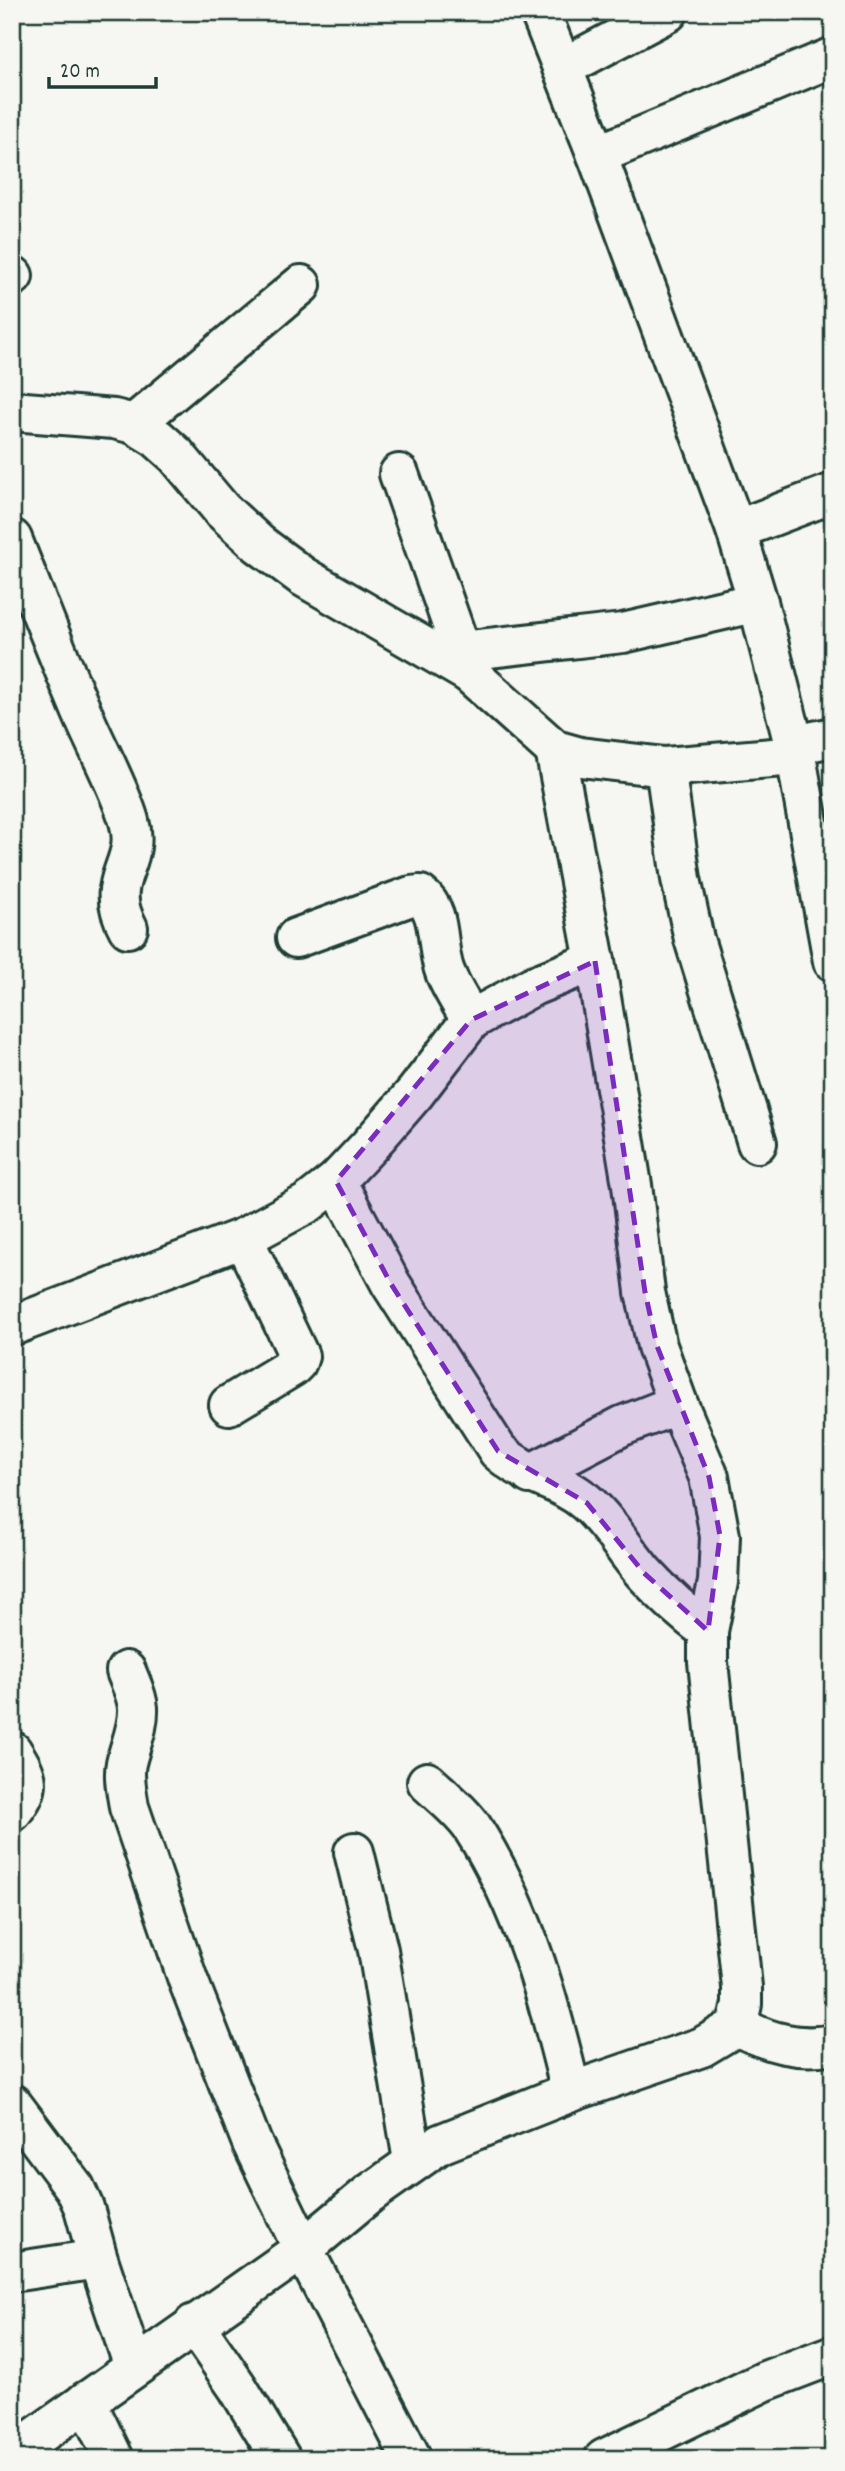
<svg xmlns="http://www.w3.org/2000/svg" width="845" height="2471" viewBox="0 0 845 2471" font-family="Dekko,sans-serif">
<rect width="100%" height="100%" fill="#f6f6f2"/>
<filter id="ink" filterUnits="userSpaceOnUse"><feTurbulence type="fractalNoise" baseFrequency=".0143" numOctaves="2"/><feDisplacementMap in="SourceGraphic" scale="14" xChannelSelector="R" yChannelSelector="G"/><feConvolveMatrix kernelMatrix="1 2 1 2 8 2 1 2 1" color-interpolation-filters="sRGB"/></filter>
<g filter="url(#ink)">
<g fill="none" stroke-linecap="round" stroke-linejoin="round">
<defs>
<g id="minor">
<path d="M540 12 597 155 736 530 758 602 794 745 833 961"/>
<path d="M562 68 668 12"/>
<path d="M597 155 833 57"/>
<path d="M12 276H13"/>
<path d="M12 411 114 419 134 424 157 438 176 455 222 510 259 544 302 576 469 673 555 750 580 757 665 767 796 756"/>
<path d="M134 424 301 285"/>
<path d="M399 474 469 673"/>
<path d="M736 530 833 493"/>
<path d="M12 539C36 599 59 658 84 717 98 750 119 787 129 821 142 865 101 879 128 928"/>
<path d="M462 651 623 633 758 602"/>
<path d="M794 745 833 737"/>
<path d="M665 767 681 879 694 939 757 1143"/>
<path d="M296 938 411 896 420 895C443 912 435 947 445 972 451 988 462 1004 471 1020"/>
<path d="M336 1181 391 1284 498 1451C526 1477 559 1479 586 1502 609 1522 624 1550 644 1573 664 1595 685 1614 708 1631"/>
<path d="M12 1326 243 1238 308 1203 336 1181 369 1146 415 1093 471 1020 533 986 595 961"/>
<path d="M229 1405 292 1367 297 1362 299 1356 243 1238"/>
<path d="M530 1474 622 1426 678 1404"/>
<path d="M126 1671C131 1684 137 1695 138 1708 139 1727 130 1745 126 1763 123 1777 127 1793 129 1807L188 1980 252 2143 303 2249 412 2459"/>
<path d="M12 1751C28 1777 33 1786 12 1812"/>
<path d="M427 1782C442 1796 460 1810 472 1827 524 1908 549 2000 571 2092"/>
<path d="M354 1852 378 1950 413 2161"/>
<path d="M737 2026C768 2042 798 2051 833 2044"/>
<path d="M12 2104 75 2188 84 2208 98 2259 134 2367"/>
<path d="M12 2272 98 2259"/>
<path d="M194 2324 238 2388 281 2459"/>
<path d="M86 2401 114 2459"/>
<path d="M12 2454 303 2249 369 2194 440 2144 571 2092 702 2047 737 2026 742 2004V1987L708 1662V1631L718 1582 720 1536 709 1477 678 1404 657 1346 645 1292 632 1185 595 961 555 750"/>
<path d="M604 2459 765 2381 833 2355"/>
</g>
</defs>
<use href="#minor" stroke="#1f3d34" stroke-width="44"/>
<use href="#minor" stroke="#f6f6f2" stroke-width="38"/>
</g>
</g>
<path fill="#7b2cbf" fill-opacity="0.2" stroke="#7b2cbf" stroke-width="5" stroke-dasharray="14 9" stroke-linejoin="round" d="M595 961 645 1292 657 1346 709 1477 720 1536 708 1631 644 1573 587 1503 498 1451 391 1284 336 1181 471 1020Z"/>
<rect width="845" height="2471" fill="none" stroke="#f6f6f2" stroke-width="42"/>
<rect x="21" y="21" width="803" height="2429" fill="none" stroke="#1f3d34" stroke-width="2.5" filter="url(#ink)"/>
<path d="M49 77v10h107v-10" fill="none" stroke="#1f3d34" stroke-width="3.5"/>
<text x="60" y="77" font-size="21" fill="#1f3d34" stroke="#f6f6f2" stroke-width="5" paint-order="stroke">20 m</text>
</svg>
